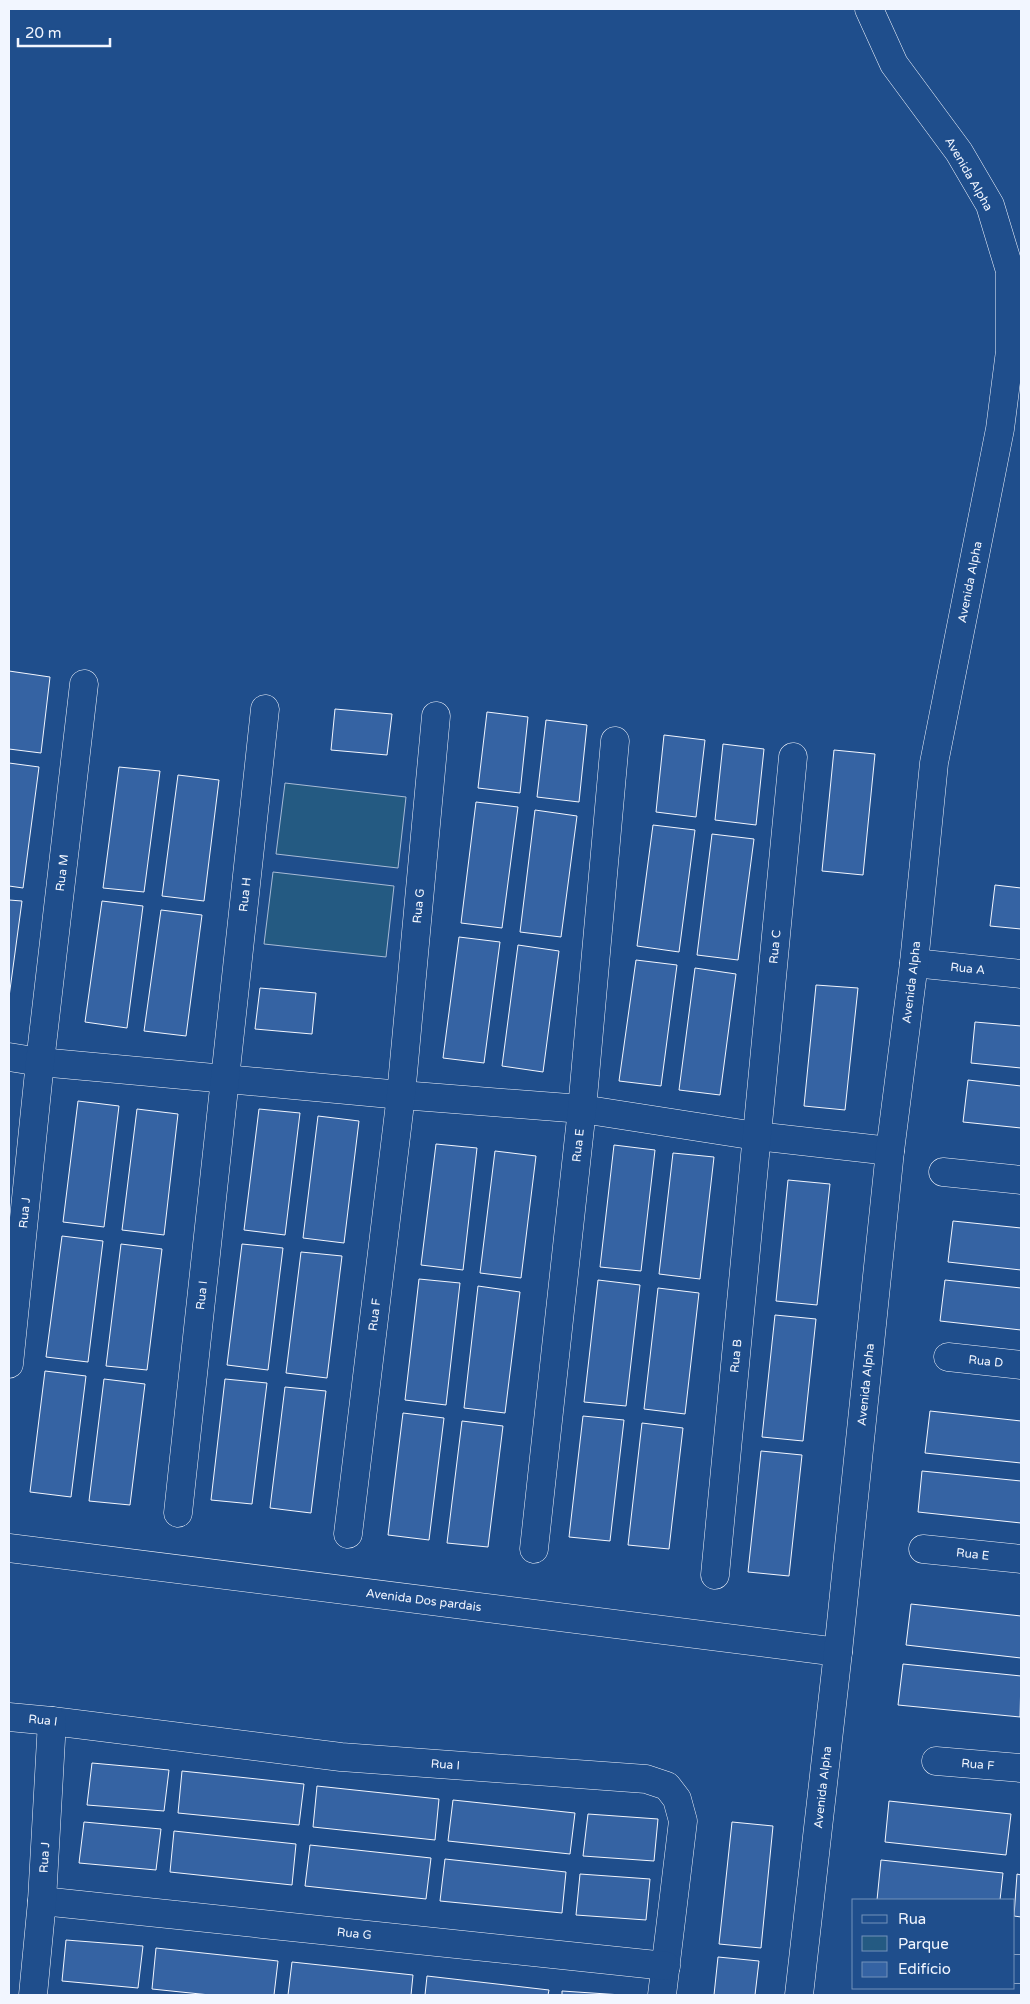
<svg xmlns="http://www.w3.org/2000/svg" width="1030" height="2004" viewBox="0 0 1030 2004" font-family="'Varela Round',sans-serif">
<rect width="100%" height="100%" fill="#1f4e8c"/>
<g fill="#245a82" stroke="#a8bbd7">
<path d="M285 783 406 797 398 868 276 854Z"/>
<path d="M273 872 394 886 386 957 264 944Z"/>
</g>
<g fill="#3563a3" stroke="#f2f6ff">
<path d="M9 671 50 677 41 753 9 749Z"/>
<path d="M335 709 392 714 387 755 331 750Z"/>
<path d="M487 712 528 717 520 793 478 788Z"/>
<path d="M546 720 587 725 579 802 537 797Z"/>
<path d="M664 735 705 740 696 817 656 812Z"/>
<path d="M723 744 764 749 756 825 715 820Z"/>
<path d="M834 750 875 754 863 875 822 871Z"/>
<path d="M9 763 39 767 23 888 9 886Z"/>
<path d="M119 767 160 771 144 892 103 888Z"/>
<path d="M178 775 219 780 204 901 162 896Z"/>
<path d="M476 802 518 807 502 928 461 923Z"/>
<path d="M535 810 577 816 561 937 520 932Z"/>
<path d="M653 825 695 830 679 952 637 946Z"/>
<path d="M712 834 754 839 738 960 697 955Z"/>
<path d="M995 885 1021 888V929L990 926Z"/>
<path d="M9 900 22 901 9 997Z"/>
<path d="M102 901 143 906 127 1028 85 1022Z"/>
<path d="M161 910 202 915 186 1036 144 1031Z"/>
<path d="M459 937 500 942 484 1063 443 1058Z"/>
<path d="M518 945 559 951 543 1072 502 1066Z"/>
<path d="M636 960 677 965 661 1086 619 1081Z"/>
<path d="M695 968 736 974 720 1095 679 1090Z"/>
<path d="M816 985 858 988 845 1110 804 1106Z"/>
<path d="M260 988 316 993 312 1034 255 1029Z"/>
<path d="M975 1022 1021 1026V1068L971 1063Z"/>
<path d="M968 1080 1021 1086V1128L963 1122Z"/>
<path d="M78 1101 119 1106 104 1227 63 1222Z"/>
<path d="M137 1109 178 1114 164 1235 122 1230Z"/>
<path d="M259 1109 300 1113 285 1235 244 1230Z"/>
<path d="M318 1116 359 1121 344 1243 303 1238Z"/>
<path d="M436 1144 477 1148 463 1270 421 1265Z"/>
<path d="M614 1145 655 1150 641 1271 600 1267Z"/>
<path d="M495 1151 536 1156 521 1278 480 1273Z"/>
<path d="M673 1153 714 1157 700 1279 659 1274Z"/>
<path d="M788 1180 830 1184 817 1305 776 1301Z"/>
<path d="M953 1221 1021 1228V1270L948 1262Z"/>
<path d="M62 1236 103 1241 88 1362 46 1357Z"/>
<path d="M121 1244 162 1249 147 1370 106 1366Z"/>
<path d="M242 1244 283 1248 268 1370 227 1365Z"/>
<path d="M301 1252 342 1256 327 1378 286 1373Z"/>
<path d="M419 1279 460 1283 446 1405 405 1400Z"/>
<path d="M598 1280 640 1285 626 1406 584 1402Z"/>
<path d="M945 1280 1021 1288V1330L940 1321Z"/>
<path d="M478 1286 520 1292 505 1413 464 1408Z"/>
<path d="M658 1288 699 1293 685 1414 644 1409Z"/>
<path d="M775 1315 816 1319 803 1441 762 1437Z"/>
<path d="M45 1371 86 1376 71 1497 30 1492Z"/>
<path d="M104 1379 145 1384 130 1505 89 1501Z"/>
<path d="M225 1379 267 1383 252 1504 211 1500Z"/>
<path d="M285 1387 326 1391 311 1513 270 1508Z"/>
<path d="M930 1411 1021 1421V1463L925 1453Z"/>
<path d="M403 1413 444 1418 429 1540 388 1535Z"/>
<path d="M583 1416 624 1420 610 1541 569 1537Z"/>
<path d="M462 1421 503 1426 488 1547 447 1543Z"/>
<path d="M642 1423 683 1428 669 1549 628 1545Z"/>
<path d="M761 1451 802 1455 789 1576 748 1572Z"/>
<path d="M922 1471 1021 1481V1523L918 1512Z"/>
<path d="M911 1604 1021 1616V1658L906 1645Z"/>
<path d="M903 1664 1021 1676 1020 1717 898 1705Z"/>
<path d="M92 1763 169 1770 164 1811 87 1805Z"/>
<path d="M182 1771 304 1784 299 1825 178 1813Z"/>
<path d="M317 1786 439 1799 435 1840 313 1827Z"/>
<path d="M453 1800 575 1813 570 1854 448 1841Z"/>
<path d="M889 1801 1011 1814 1006 1855 885 1842Z"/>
<path d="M588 1814 658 1819 654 1861 583 1856Z"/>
<path d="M84 1822 161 1829 156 1870 79 1863Z"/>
<path d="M732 1822 773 1826 761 1948 719 1944Z"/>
<path d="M174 1831 296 1844 292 1885 170 1872Z"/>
<path d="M310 1845 431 1858 426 1899 305 1886Z"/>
<path d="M445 1859 566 1872 562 1913 440 1901Z"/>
<path d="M881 1860 1003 1873 1000 1900H877Z"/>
<path d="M580 1874 650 1879 646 1920 576 1915Z"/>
<path d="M1017 1874 1021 1875V1917L1014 1916Z"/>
<path d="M66 1940 143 1946 138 1988 62 1981Z"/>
<path d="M156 1948 278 1961 274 1995H210L152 1989Z"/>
<path d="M718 1957 759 1961 755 1995H714Z"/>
<path d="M292 1962 413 1975 411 1995H288Z"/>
<path d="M427 1976 549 1990 548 1995H425Z"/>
<path d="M562 1991 622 1995H562Z"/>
</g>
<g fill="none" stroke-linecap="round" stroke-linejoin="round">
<defs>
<g id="minor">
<path id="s1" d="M914 963 1021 974"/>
<path d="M9 1057 40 1062 401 1095 582 1109 756 1136 890 1151"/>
<path d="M943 1172 1021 1180"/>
<path id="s2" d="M948 1357 1021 1365"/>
<path id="s3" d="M9 1364 40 1062 84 684"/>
<path id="s4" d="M178 1513 265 709"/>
<path id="s5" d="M348 1534 401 1095 436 716"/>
<path id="s6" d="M9 1548 838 1652"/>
<path id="s7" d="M534 1549 582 1109 615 741"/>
<path id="s8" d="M923 1549 1021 1559"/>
<path id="s9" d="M715 1575 793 757"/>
<path id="s10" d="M9 1717 52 1721 341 1757 646 1779 667 1786 677 1799 683 1821 662 1995"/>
<path id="s11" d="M936 1761 1021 1768"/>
<path id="s12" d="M42 1901 666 1966"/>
<path d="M1014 1969H1021"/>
<path id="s13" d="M33 1995 42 1901 52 1721"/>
<path id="s14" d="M799 1995 838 1652 890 1151 914 963 934 763 1000 429 1010 351V271L990 205 959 152 894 64 869 9"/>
</g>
</defs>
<use href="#minor" stroke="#f2f6ff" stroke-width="29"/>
<use href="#minor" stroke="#1f4e8c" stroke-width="28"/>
</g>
<g text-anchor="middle" stroke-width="4" stroke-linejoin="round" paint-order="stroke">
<g font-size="12" fill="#f2f6ff" stroke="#1f4e8c">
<text transform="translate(969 174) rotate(60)" y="4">Avenida Alpha</text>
<text dy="4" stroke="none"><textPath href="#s14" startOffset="1424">Avenida Alpha</textPath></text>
<text dy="4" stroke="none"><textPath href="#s3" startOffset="494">Rua M</textPath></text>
<text dy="4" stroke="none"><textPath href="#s4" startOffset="622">Rua H</textPath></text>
<text dy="4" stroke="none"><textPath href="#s5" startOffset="632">Rua G</textPath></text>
<text dy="4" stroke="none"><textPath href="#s9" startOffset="631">Rua C</textPath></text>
<text dy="4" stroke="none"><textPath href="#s1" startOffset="54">Rua A</textPath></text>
<text dy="4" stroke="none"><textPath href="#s14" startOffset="1019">Avenida Alpha</textPath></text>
<text dy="4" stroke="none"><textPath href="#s7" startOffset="406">Rua E</textPath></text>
<text dy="4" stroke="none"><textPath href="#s3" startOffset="152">Rua J</textPath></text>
<text dy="4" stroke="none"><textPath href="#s4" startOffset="219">Rua I</textPath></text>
<text dy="4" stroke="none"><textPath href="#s5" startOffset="221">Rua F</textPath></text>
<text dy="4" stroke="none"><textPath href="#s9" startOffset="220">Rua B</textPath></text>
<text dy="4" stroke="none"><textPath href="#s2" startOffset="38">Rua D</textPath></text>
<text dy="4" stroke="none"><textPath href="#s14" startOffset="614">Avenida Alpha</textPath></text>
<text dy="4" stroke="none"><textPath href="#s8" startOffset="50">Rua E</textPath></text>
<text dy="4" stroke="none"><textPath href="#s6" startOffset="418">Avenida Dos pardais</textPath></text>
<text dy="4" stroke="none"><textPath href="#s10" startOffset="34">Rua I</textPath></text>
<text dy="4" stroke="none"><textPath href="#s10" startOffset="439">Rua I</textPath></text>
<text dy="4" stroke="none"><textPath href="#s11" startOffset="42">Rua F</textPath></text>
<text dy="4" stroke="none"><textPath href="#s14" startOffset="209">Avenida Alpha</textPath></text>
<text dy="4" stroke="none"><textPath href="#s13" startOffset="138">Rua J</textPath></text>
<text dy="4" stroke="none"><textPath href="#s12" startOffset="314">Rua G</textPath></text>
</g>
</g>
<rect width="1030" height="2004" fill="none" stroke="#f2f6ff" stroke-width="20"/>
<rect x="852" y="1899" width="162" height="90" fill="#1f4e8c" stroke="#7391ba"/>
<rect x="862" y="1915" width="25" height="8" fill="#1f4e8c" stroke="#7391ba"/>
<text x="898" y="1924" font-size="15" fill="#f2f6ff">Rua</text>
<rect x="862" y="1936" width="25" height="15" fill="#245a82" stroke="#7391ba"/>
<text x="898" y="1949" font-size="15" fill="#f2f6ff">Parque</text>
<rect x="862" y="1962" width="25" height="15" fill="#3563a3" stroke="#7391ba"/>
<text x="898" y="1974" font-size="15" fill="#f2f6ff">Edifício</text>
<path d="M18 38v8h92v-8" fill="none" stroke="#f2f6ff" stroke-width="2.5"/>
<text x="25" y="38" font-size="15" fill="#f2f6ff" stroke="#1f4e8c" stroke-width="4" paint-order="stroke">20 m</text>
</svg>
